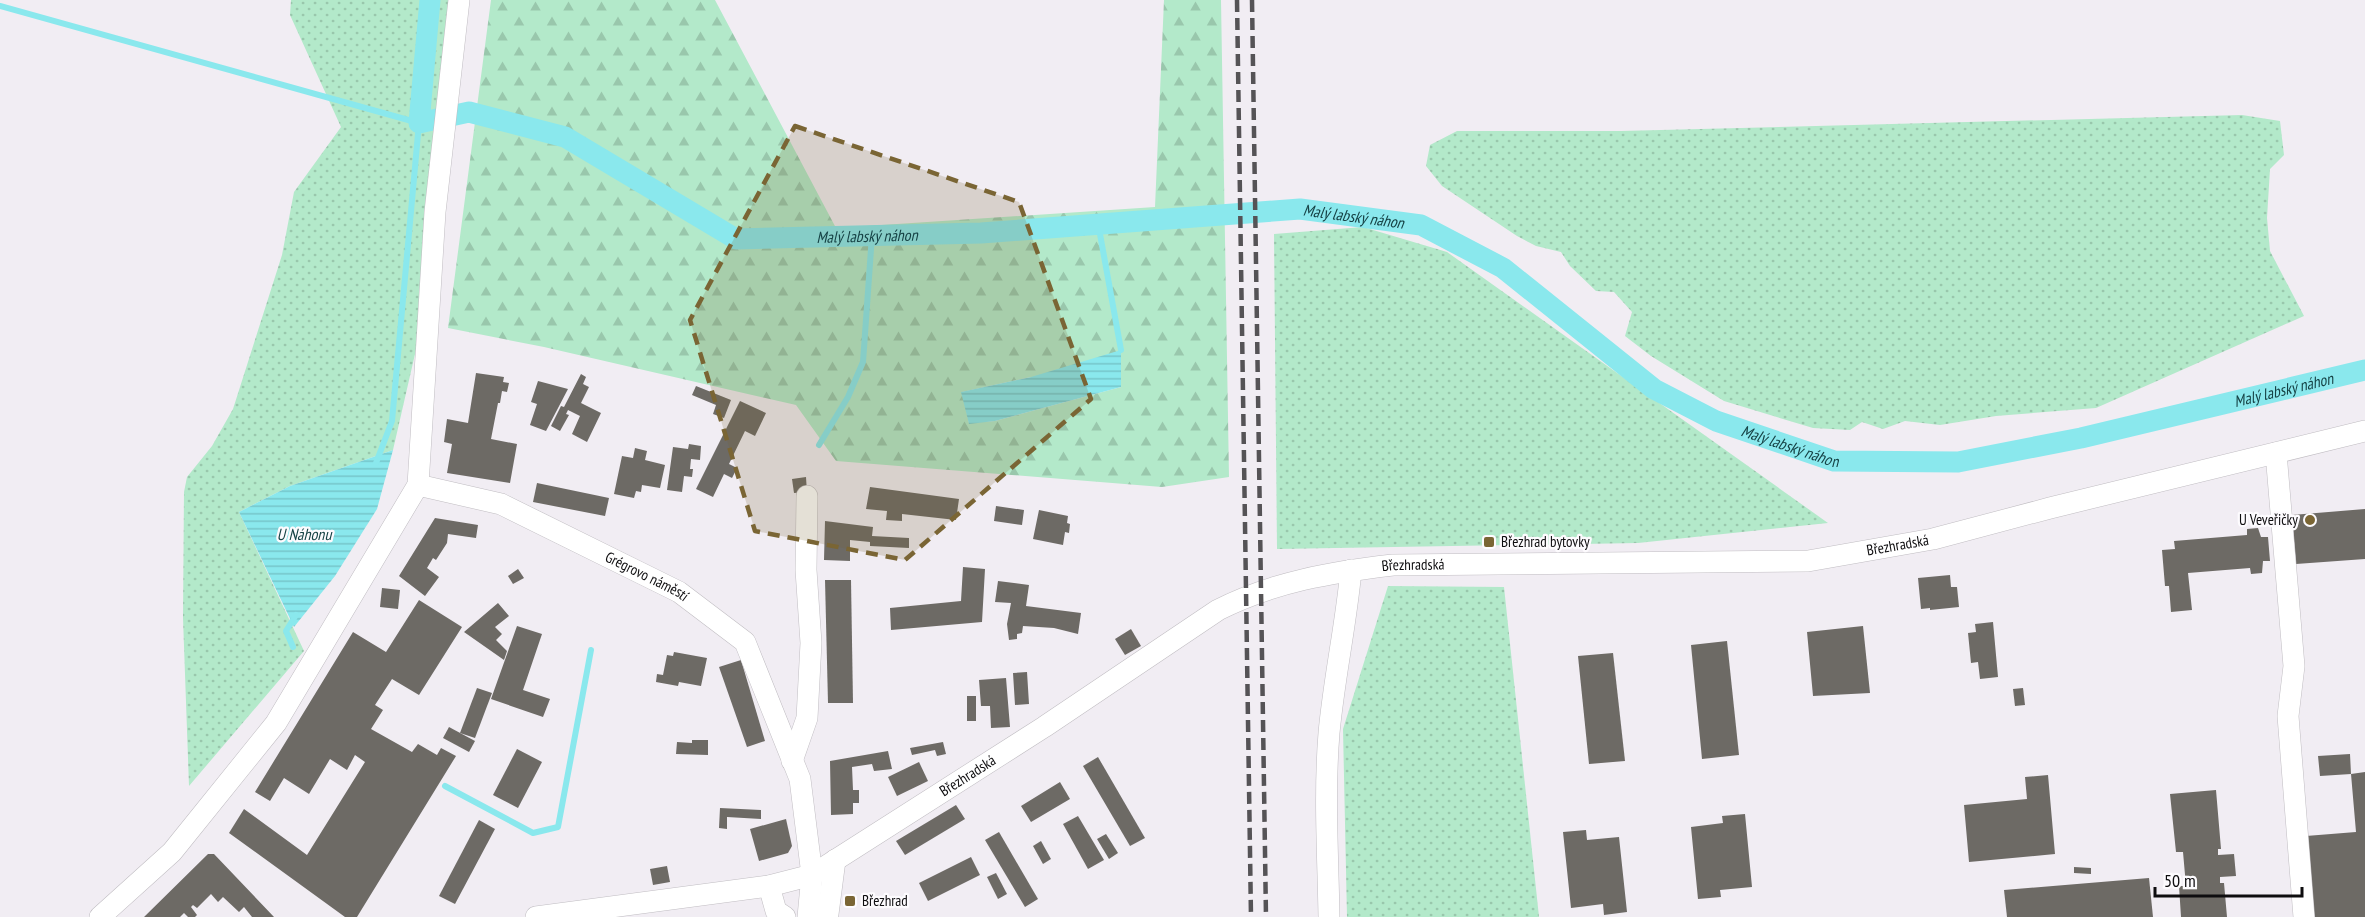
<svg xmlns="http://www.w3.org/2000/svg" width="2365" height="917" viewBox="0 0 2365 917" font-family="'PT Sans Narrow',sans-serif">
<defs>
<pattern id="grass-dots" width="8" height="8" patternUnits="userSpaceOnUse" patternTransform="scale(1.5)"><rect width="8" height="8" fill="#b3e9ca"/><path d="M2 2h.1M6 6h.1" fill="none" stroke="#99c7ac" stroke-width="1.8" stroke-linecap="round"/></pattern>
<pattern id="forest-firs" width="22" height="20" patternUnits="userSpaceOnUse" patternTransform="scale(1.5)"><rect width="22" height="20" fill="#b3e9ca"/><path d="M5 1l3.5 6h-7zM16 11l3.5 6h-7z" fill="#99c7ac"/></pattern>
<pattern id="water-rules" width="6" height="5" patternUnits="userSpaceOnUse" patternTransform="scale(1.5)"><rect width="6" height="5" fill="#8ae8ed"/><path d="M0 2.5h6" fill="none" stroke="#76c6ca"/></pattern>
</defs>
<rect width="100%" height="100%" fill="#f1edf3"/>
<g fill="url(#grass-dots)">
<path d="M291 0H457L429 293 393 450 290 486 239 512 304 651 189 786 183 618 184 492 187 477 212 446 233 409 282 255 294 192 341 127 290 15Z"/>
<path d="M2242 115 2280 121 2284 155 2270 169 2267 218 2270 251 2304 316 2096 408 1996 416 1940 425 1905 421 1883 429 1862 422 1850 430 1813 428 1724 401 1651 356 1625 336 1632 312 1614 292 1596 291 1570 266 1561 252 1536 246 1517 236 1442 186 1426 166 1430 145 1457 131H1621Z"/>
<path d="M1363 227 1447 252 1828 523 1638 543 1277 549 1274 234Z"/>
<path d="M1388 586 1504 587 1539 917H1347L1343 729Z"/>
</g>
<path fill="url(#forest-firs)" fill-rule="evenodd" d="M491 0H715L836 228 1155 207 1164 0H1221L1229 477 1162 487 836 461 796 405 544 347 448 328ZM1031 377 1121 387 995 421 969 423 962 392Z"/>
<g fill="url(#water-rules)">
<path d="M1121 350V387L995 421 969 424 961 392 1031 377Z"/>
<path d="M393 450 377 509 335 576 294 627 239 512 290 486Z"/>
</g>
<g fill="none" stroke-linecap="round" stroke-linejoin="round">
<g stroke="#8ae8ed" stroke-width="6">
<path d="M0 6 419 123 392 421 376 463"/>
<path d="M1098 223 1121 350"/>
<path d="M819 445 848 397 863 362 872 235"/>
<path d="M293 647 286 631 296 615"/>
<path d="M445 786 533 833 558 827 591 650"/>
</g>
<path stroke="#8ae8ed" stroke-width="21" id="s1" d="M430 0 419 123 469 112 565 137 736 239 981 233 1300 209 1421 225 1503 268 1654 389 1716 421 1834 461 1958 462 2081 438 2365 370"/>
</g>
<g fill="#6d6a65">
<path d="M476 373 504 377 503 382 509 383 507 392 502 391 500 403H498L491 439 517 444 510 483 447 473 452 444 444 442 447 419 468 423Z"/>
<path d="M581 374 586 377 583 384 589 387 581 403 601 413 587 442 572 434 580 416 568 410 566 414 569 415 560 431 551 426 561 406 564 407Z"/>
<path d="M538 381 568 389 546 431 530 425 537 404 531 402Z"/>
<path d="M696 386 731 400 724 418 713 414 716 405 692 395Z"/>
<path d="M740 401 766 413 755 436 745 431 729 464 737 468 732 478 724 474 713 497 696 489Z"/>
<path d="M689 444 701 446 700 460 691 459 690 469H693L692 477 684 476 682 492 667 490 673 447 688 449Z"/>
<path d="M635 448 647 451 645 460 665 465 660 488 642 485 641 492 636 491 634 498 614 494 622 456 633 458Z"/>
<path d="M806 477 807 492 794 493 792 479Z"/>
<path d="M537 483 609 498 605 516 533 502Z"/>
<path d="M870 487 959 499 956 520 902 514V521L886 520 887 511 866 509Z"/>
<path d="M996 506 1024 510 1022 525 994 521Z"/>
<path d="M2365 509V559L2296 564 2292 515Z"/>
<path d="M1039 510 1068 516 1067 523 1070 524 1069 533 1065 532 1063 545 1033 539Z"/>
<path d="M435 518 478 525 476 538 448 534 447 543 436 560 433 558 427 568 439 577 425 596 399 576Z"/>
<path d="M825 521 873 527 872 536 909 538V548L870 546V542L850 540V561L824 560Z"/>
<path d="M2258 528 2261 537H2268L2270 561H2263L2262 573 2251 574 2250 568 2188 573 2192 610 2171 612 2169 586H2165L2162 550 2175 549 2174 541 2247 535V529Z"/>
<path d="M963 567 985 569 982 622 891 630 890 608 961 601Z"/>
<path d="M518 569 524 578 513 584 508 576Z"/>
<path d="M1950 575 1951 587H1957L1959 607 1930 610V608L1921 609 1918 578Z"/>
<path d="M825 580H851L853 703H828Z"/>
<path d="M998 581 1029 585 1026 606 1081 613 1078 634 1054 628 1023 626 1022 633 1017 634V639L1009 640 1007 624 1011 603 995 602Z"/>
<path d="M382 588 400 590 398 609 380 607Z"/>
<path d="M419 600 462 627 419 695 392 679 375 705 383 710 371 729 412 752 418 744 437 755 441 748 456 756 357 917H345L229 833 244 809 307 855 365 762 355 755 347 770 330 759 309 794 284 778 270 801 255 792 353 632 386 652Z"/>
<path d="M498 603 509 616 495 627 502 634 496 640 507 651 504 660 464 632Z"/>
<path d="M1993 622 1998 677 1980 679 1978 662 1971 663 1968 633 1976 632 1975 624Z"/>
<path d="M517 626 542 634 523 690 550 699 543 717 491 699Z"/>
<path d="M1863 626 1870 693 1813 696 1807 632Z"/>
<path d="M1131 629 1141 646 1125 655 1115 639Z"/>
<path d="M1727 641 1739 755 1702 759 1691 645Z"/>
<path d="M674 652 707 658 701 686 679 682 678 686 656 682 657 674 663 675 667 655 673 656Z"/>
<path d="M1613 653 1625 761 1589 764 1578 656Z"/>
<path d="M741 660 765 741 747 747 719 667Z"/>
<path d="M1027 672 1029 704 1015 705 1013 673Z"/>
<path d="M1006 678 1010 727 991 728 990 706H981L979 680Z"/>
<path d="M477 688 492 693 475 738 460 733Z"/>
<path d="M2023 688 2025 705 2015 706 2013 689Z"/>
<rect x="967" y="696" width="9" height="25"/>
<path d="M449 727 475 741 469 752 443 738Z"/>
<path d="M692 740H708V755L676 754 677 742 692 743Z"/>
<path d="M943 742 946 754 937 756 935 750 912 755 910 748Z"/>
<path d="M517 749 542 762 518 808 493 795Z"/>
<path d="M888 751 892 769 874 771 872 764 852 767 853 790H859V803H853V814L831 815 830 761Z"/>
<path d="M2350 754 2351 774 2365 772V917H2312L2306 836 2356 832 2351 774 2320 776 2318 756Z"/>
<path d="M1098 757 1145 838 1130 846 1083 766Z"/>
<path d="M919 762 928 781 897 796 888 777Z"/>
<path d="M2048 775 2055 854 1969 862 1964 805 2027 799 2025 777Z"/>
<path d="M1060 782 1070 799 1031 822 1021 806Z"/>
<path d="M2216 790 2221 849H2218V855L2234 854 2236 876 2220 877V883H2224L2227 917H2181L2179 886H2186L2183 852H2176L2170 794Z"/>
<path d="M956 805 965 819 905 855 896 841Z"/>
<path d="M720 808 761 810V819L727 817V829L719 828Z"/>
<path d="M1745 814 1752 887 1720 890 1721 897 1698 899 1691 827 1723 823 1722 816Z"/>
<path d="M1078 816 1104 860 1088 869 1063 824Z"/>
<path d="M786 819 792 846 788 853 759 861 750 829Z"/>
<path d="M479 820 495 829 455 904 439 896Z"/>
<path d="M1586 830 1587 840 1619 837 1627 912 1604 915 1603 904 1571 908 1563 832Z"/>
<path d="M999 832 1038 899 1025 907 985 840Z"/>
<path d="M1106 834 1118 853 1109 859 1097 839Z"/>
<path d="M1041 841 1051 859 1043 864 1033 846Z"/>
<path d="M208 854H214L274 917H252L244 907 239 912 223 897 218 902 211 894 197 908 193 905 191 907 197 915 195 917H188L184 913 180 917H144Z"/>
<path d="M971 857 980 875 928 901 919 883Z"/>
<path d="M667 866 670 882 653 885 650 869Z"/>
<path d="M2074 867 2091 868V874L2074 873Z"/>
<path d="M996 873 1007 894 998 899 987 877Z"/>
<path d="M2149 878 2153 917H2007L2004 890Z"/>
</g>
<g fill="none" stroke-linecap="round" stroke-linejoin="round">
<defs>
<g id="minor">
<path d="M2276 453 2294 666 2288 716 2304 917"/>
<path id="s2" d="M418 485 501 504 679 592 745 642 800 779 812 875 808 917"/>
<path d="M792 761 807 718 811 643 806 570 807 496"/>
<path d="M769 886 776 911 785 917"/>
<path d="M100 917 172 852 276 723 418 485 435 212 459 0"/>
<path id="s3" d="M536 917 769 886 812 875 1044 727 1218 610C1273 582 1332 572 1393 565L1808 561 1933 539 2050 508 2365 431"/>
<path d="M824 917 828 914 835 860"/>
<path d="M1329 917C1328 856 1324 794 1329 733 1334 678 1346 625 1351 570"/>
</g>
</defs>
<use href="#minor" stroke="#c0bdc2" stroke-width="22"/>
<use href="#minor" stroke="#fff" stroke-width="21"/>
<g stroke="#555356" stroke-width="4.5" stroke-dasharray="12 6" stroke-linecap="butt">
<path d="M1237 0 1251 917"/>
<path d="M1252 0 1266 917"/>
</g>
</g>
<path fill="#7a6534" fill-opacity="0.2" stroke="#7a6534" stroke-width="4.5" stroke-dasharray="12 8" stroke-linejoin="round" d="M795 126 1019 202 1091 399 905 560 755 531 690 320Z"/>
<g fill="#7a6534" stroke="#fdfbfe" stroke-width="2">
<circle cx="2310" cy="520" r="6"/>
<rect x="1483" y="536" width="12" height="12" rx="3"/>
<rect x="844" y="895" width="12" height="12" rx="3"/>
</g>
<g text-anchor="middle" stroke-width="4.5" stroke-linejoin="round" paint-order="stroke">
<g font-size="15" fill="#0e0d0f" stroke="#fdfbfe" text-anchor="start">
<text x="2298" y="525" text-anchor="end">U Veveřičky</text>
<text x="1501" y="547">Březhrad bytovky</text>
<text x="862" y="906">Březhrad</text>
</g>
<g font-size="15" fill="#0e0d0f" stroke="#fdfbfe">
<text dy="5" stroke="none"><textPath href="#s3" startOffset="1452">Březhradská</textPath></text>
<text dy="5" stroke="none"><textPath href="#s3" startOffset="966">Březhradská</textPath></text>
<text dy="5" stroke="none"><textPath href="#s2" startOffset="248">Grégrovo náměstí</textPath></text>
<text dy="5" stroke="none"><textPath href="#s3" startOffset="464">Březhradská</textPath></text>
</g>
<g font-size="16" font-style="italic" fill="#164245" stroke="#fdfbfe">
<text dy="6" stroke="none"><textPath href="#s1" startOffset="1092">Malý labský náhon</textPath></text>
<text dy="6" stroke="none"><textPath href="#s1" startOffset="604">Malý labský náhon</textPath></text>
<text dy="6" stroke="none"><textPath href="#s1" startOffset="2098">Malý labský náhon</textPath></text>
<text dy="6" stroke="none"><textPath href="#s1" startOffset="1594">Malý labský náhon</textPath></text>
<text x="304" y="540">U Náhonu</text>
</g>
</g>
<path d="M2155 887v9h147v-9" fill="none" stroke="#0e0d0f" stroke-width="3"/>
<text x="2164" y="887" font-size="18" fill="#0e0d0f" stroke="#fdfbfe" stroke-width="4.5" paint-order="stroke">50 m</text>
</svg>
